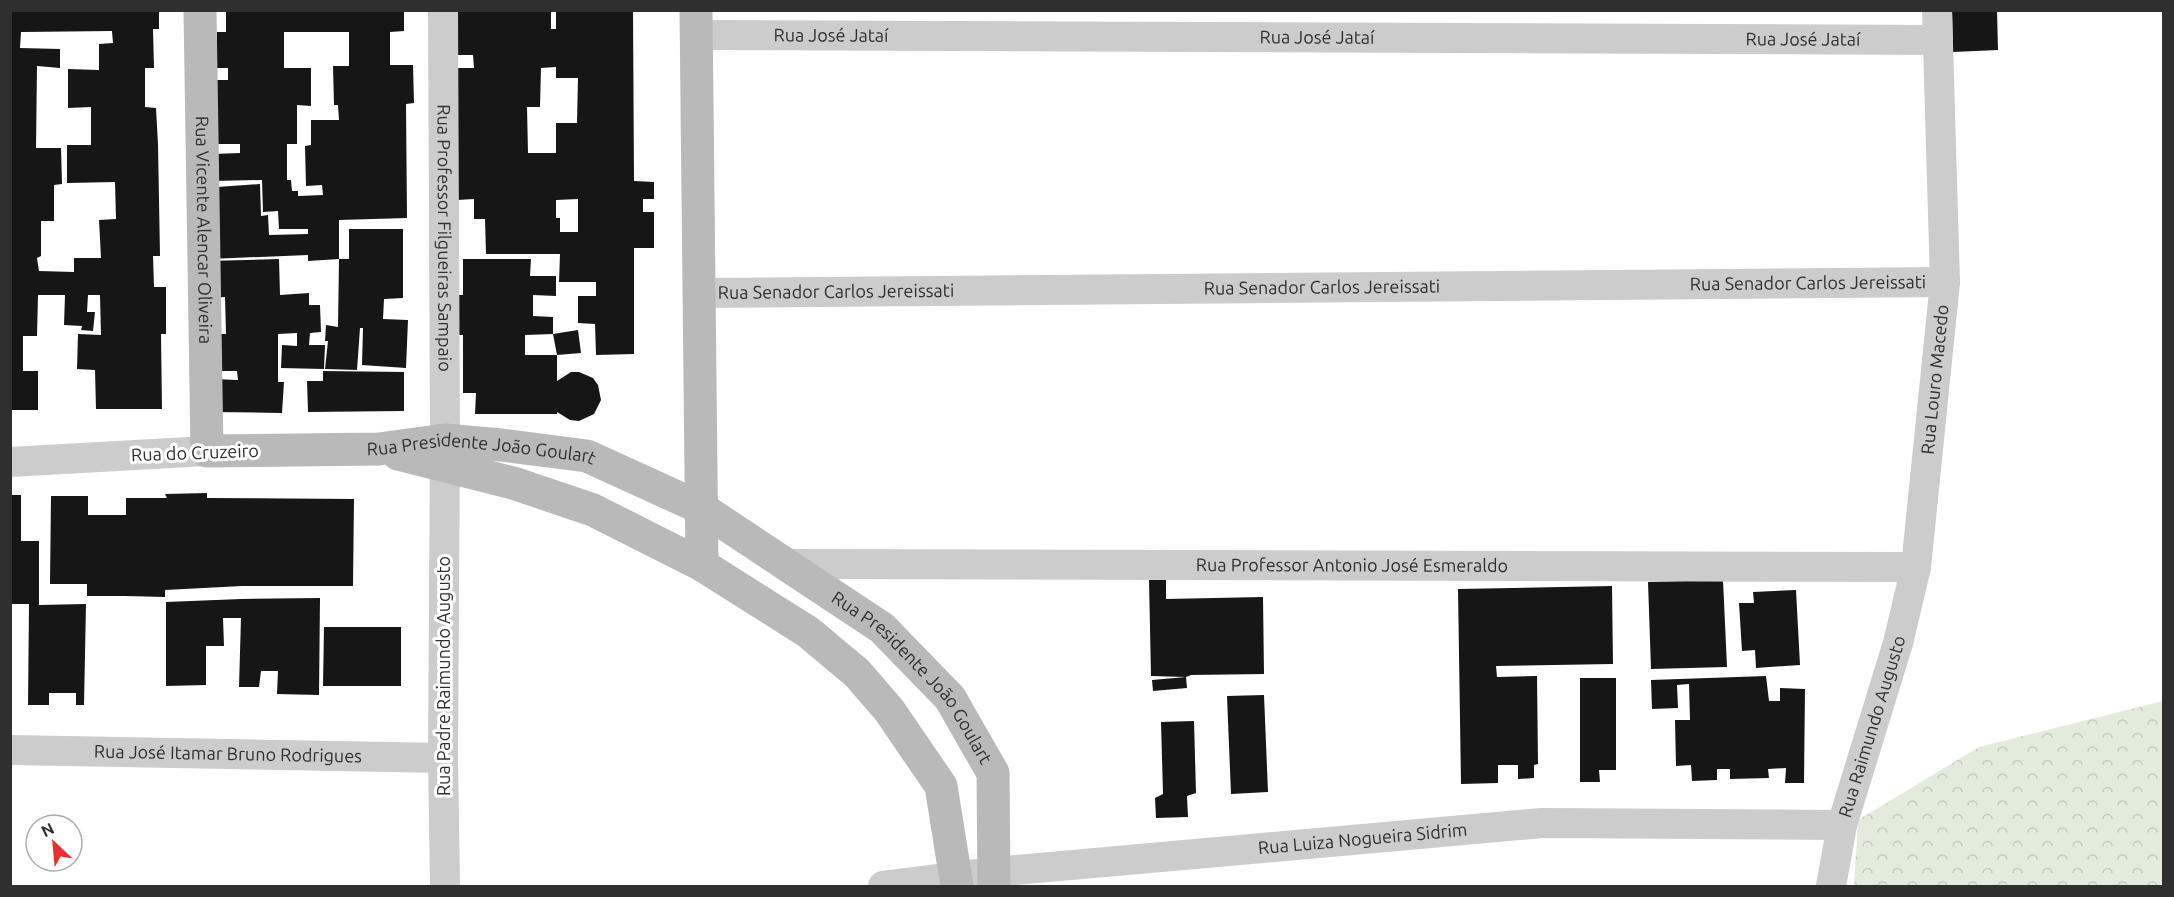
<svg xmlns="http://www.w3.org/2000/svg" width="2174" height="897" viewBox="0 0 2174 897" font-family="Ubuntu,sans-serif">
<defs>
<pattern id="forest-crowns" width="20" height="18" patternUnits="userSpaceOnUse" patternTransform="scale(1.5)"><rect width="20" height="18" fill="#e3ecdc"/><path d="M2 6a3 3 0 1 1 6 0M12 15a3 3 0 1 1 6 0" fill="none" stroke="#c3cbbd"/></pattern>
</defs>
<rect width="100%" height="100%" fill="#fff"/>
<path fill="url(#forest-crowns)" d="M2163 701V886H1854L1858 820 1979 747Z"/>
<g fill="#161616" fill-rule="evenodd">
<path d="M10 10H159V29H153L154 68H145V107L156 108 158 144 160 256H153L154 287H166V334H161L162 409H96L95 370 77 369 78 334 101 335 100 295H88L87 312H95L93 331 81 330 82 326 64 325 65 295H38L37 336H23V371H38V410H10ZM112 31 113 43 99 44V70L68 69V108L91 107V145H67V183L115 182 116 219 99 220 101 258H74V272L39 271 37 258 41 256V221H54V185L62 184 61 148H36L37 66 60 68V49L20 48 21 32Z"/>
<path d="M226 10H404V31L390 32V65H413L414 103 406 104 407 218 339 220V259L308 261V255L209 259 217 187 260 184 261 216 268 215 269 235 308 234V229H279L278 211 263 212 262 180 213 181V154L240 153V144H216L217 80H228V68H217V32H226ZM284 32H349V66H333L334 105H338L339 120H311V145L305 146 306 186 322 185 323 195 298 196V191H292L291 180H287V144H297V105L311 106V68H284Z"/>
<path d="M455 10H551V29H556V10H633L634 181 654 182V199H643V212H654V248H634V354L596 355 595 324 578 323V296H596V282H559L560 254H486L485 219H474V199L457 200V68H474L473 55H456ZM556 67V78H578L577 123H556V153H528L527 107H540L541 68ZM578 199V232H560V218H556V200Z"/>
<path d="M1952 10H1997L1998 50 1953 52Z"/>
<path d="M349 229H403V298L384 299 383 319 408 320 406 368 362 365 363 328H360L357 370 325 369 328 341H325L326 325 338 327 339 259H349Z"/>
<path d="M279 259 280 295 309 293V305H320L321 332 310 333 309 345H325L324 369 281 368 282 345 297 346V333L278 334V382H284L282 413 213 412 214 379 238 380 237 371H216V334H226L225 297 210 298 208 261Z"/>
<path d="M463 259H531L530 276H556V296L533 295V316L553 317V334L578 330 581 353 557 355V381L571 372H579L593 378 598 385 601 400 594 414 579 421 570 420 557 412V414H475L476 393H463V335H455V295H463ZM553 334 557 355H525V335Z"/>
<path d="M323 371 404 372V411L308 412 307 381H323Z"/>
<path d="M207 493V498L354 499 353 586H242L165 590V597L125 596H87V584H50L51 496H88V515H126V498H167L165 494Z"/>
<path d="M10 495H21V541H39V605L86 604 84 705H76V693H49V705H28L29 604H10Z"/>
<path d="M1149 580H1166V599L1263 597 1264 674 1191 675 1186 677 1187 688 1153 691 1152 680 1186 677 1151 676Z"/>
<path d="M1723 580 1727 667 1651 669 1648 582Z"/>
<path d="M1612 586 1613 664 1496 666 1497 677 1537 676 1538 764 1534 765V778L1518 779V765H1498V783L1461 784 1458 589Z"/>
<path d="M1796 590 1800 665 1756 668 1755 650 1742 651 1739 603H1754L1753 592Z"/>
<path d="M320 598 319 695 277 694 278 671H261L259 687H239L241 618H223L224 646H206V685L166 686V602L241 599Z"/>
<path d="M324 627H401V686H323Z"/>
<path d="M1766 676 1769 701H1780V688L1805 689 1804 783H1785L1786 768 1768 769 1769 778 1730 779V769H1717V780L1692 781 1691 765 1676 766 1675 720H1690L1689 684 1677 685 1678 708 1652 709 1651 680Z"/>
<path d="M1580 678H1616V770H1599L1600 782H1580Z"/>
<path d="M1264 695 1268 792 1231 794 1227 696Z"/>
<path d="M1194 721 1196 793 1187 796 1188 817 1156 818 1155 798 1163 794 1161 722Z"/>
</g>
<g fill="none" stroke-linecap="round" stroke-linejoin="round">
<g stroke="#ccc" stroke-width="30">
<path id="s1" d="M443 10 445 440 443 758 445 886"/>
<path id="s2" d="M696 35 1937 40"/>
<path id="s3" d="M700 293 1945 282"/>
<path d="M10 462 207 451"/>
<path id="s4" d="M786 564 1916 567"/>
<path id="s5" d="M10 750 443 758"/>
<path id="s6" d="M883 886 994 872 1542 823 1842 825"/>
<path id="s7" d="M1831 886 1842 825 1898 643 1916 567 1945 282 1937 10"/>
</g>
<g stroke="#b9b9b9" stroke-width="33">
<path id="s8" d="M200 10 207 451 379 449 445 440 501 445 587 456 701 508 882 628 950 698 993 773 994 886"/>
<path d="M696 10 702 565"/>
<path d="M398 454 513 483 593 510 702 565 808 632 857 673 889 710 941 786 957 886"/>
</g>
</g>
<g text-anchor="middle" stroke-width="6" stroke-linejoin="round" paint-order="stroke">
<g font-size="18" fill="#2f2f2f" stroke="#fff">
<text dy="6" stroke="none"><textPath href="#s2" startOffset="135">Rua José Jataí</textPath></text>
<text dy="6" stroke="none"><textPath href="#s2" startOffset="621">Rua José Jataí</textPath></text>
<text dy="6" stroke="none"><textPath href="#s2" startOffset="1107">Rua José Jataí</textPath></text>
<text dy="6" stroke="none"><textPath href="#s8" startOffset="220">Rua Vicente Alencar Oliveira</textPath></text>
<text dy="6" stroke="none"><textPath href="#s1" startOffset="228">Rua Professor Filgueiras Sampaio</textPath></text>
<text dy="6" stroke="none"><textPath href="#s3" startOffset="1108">Rua Senador Carlos Jereissati</textPath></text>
<text dy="6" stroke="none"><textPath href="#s3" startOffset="622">Rua Senador Carlos Jereissati</textPath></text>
<text dy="6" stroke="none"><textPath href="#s3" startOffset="136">Rua Senador Carlos Jereissati</textPath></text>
<text dy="6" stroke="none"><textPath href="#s7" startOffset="519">Rua Louro Macedo</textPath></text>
<text transform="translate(195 453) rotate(-2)" y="6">Rua do Cruzeiro</text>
<text dy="6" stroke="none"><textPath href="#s8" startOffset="716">Rua Presidente João Goulart</textPath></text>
<text dy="6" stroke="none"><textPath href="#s4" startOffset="566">Rua Professor Antonio José Esmeraldo</textPath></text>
<text transform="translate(444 676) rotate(-90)" y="6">Rua Padre Raimundo Augusto</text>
<text dy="6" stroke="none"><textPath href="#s8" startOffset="1222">Rua Presidente João Goulart</textPath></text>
<text dy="6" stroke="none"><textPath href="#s7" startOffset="165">Rua Raimundo Augusto</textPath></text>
<text dy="6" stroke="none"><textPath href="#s5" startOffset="218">Rua José Itamar Bruno Rodrigues</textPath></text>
<text dy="6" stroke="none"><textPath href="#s6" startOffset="482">Rua Luiza Nogueira Sidrim</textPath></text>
</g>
</g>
<rect width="2174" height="897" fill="none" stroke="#2f2f2f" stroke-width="24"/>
<g transform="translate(54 843) rotate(334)"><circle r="28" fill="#ffffff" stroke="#acacac" stroke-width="1.5"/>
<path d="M0-4.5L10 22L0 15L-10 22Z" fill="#e8312e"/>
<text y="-9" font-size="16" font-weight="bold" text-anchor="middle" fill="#2f2f2f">N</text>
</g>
</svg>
